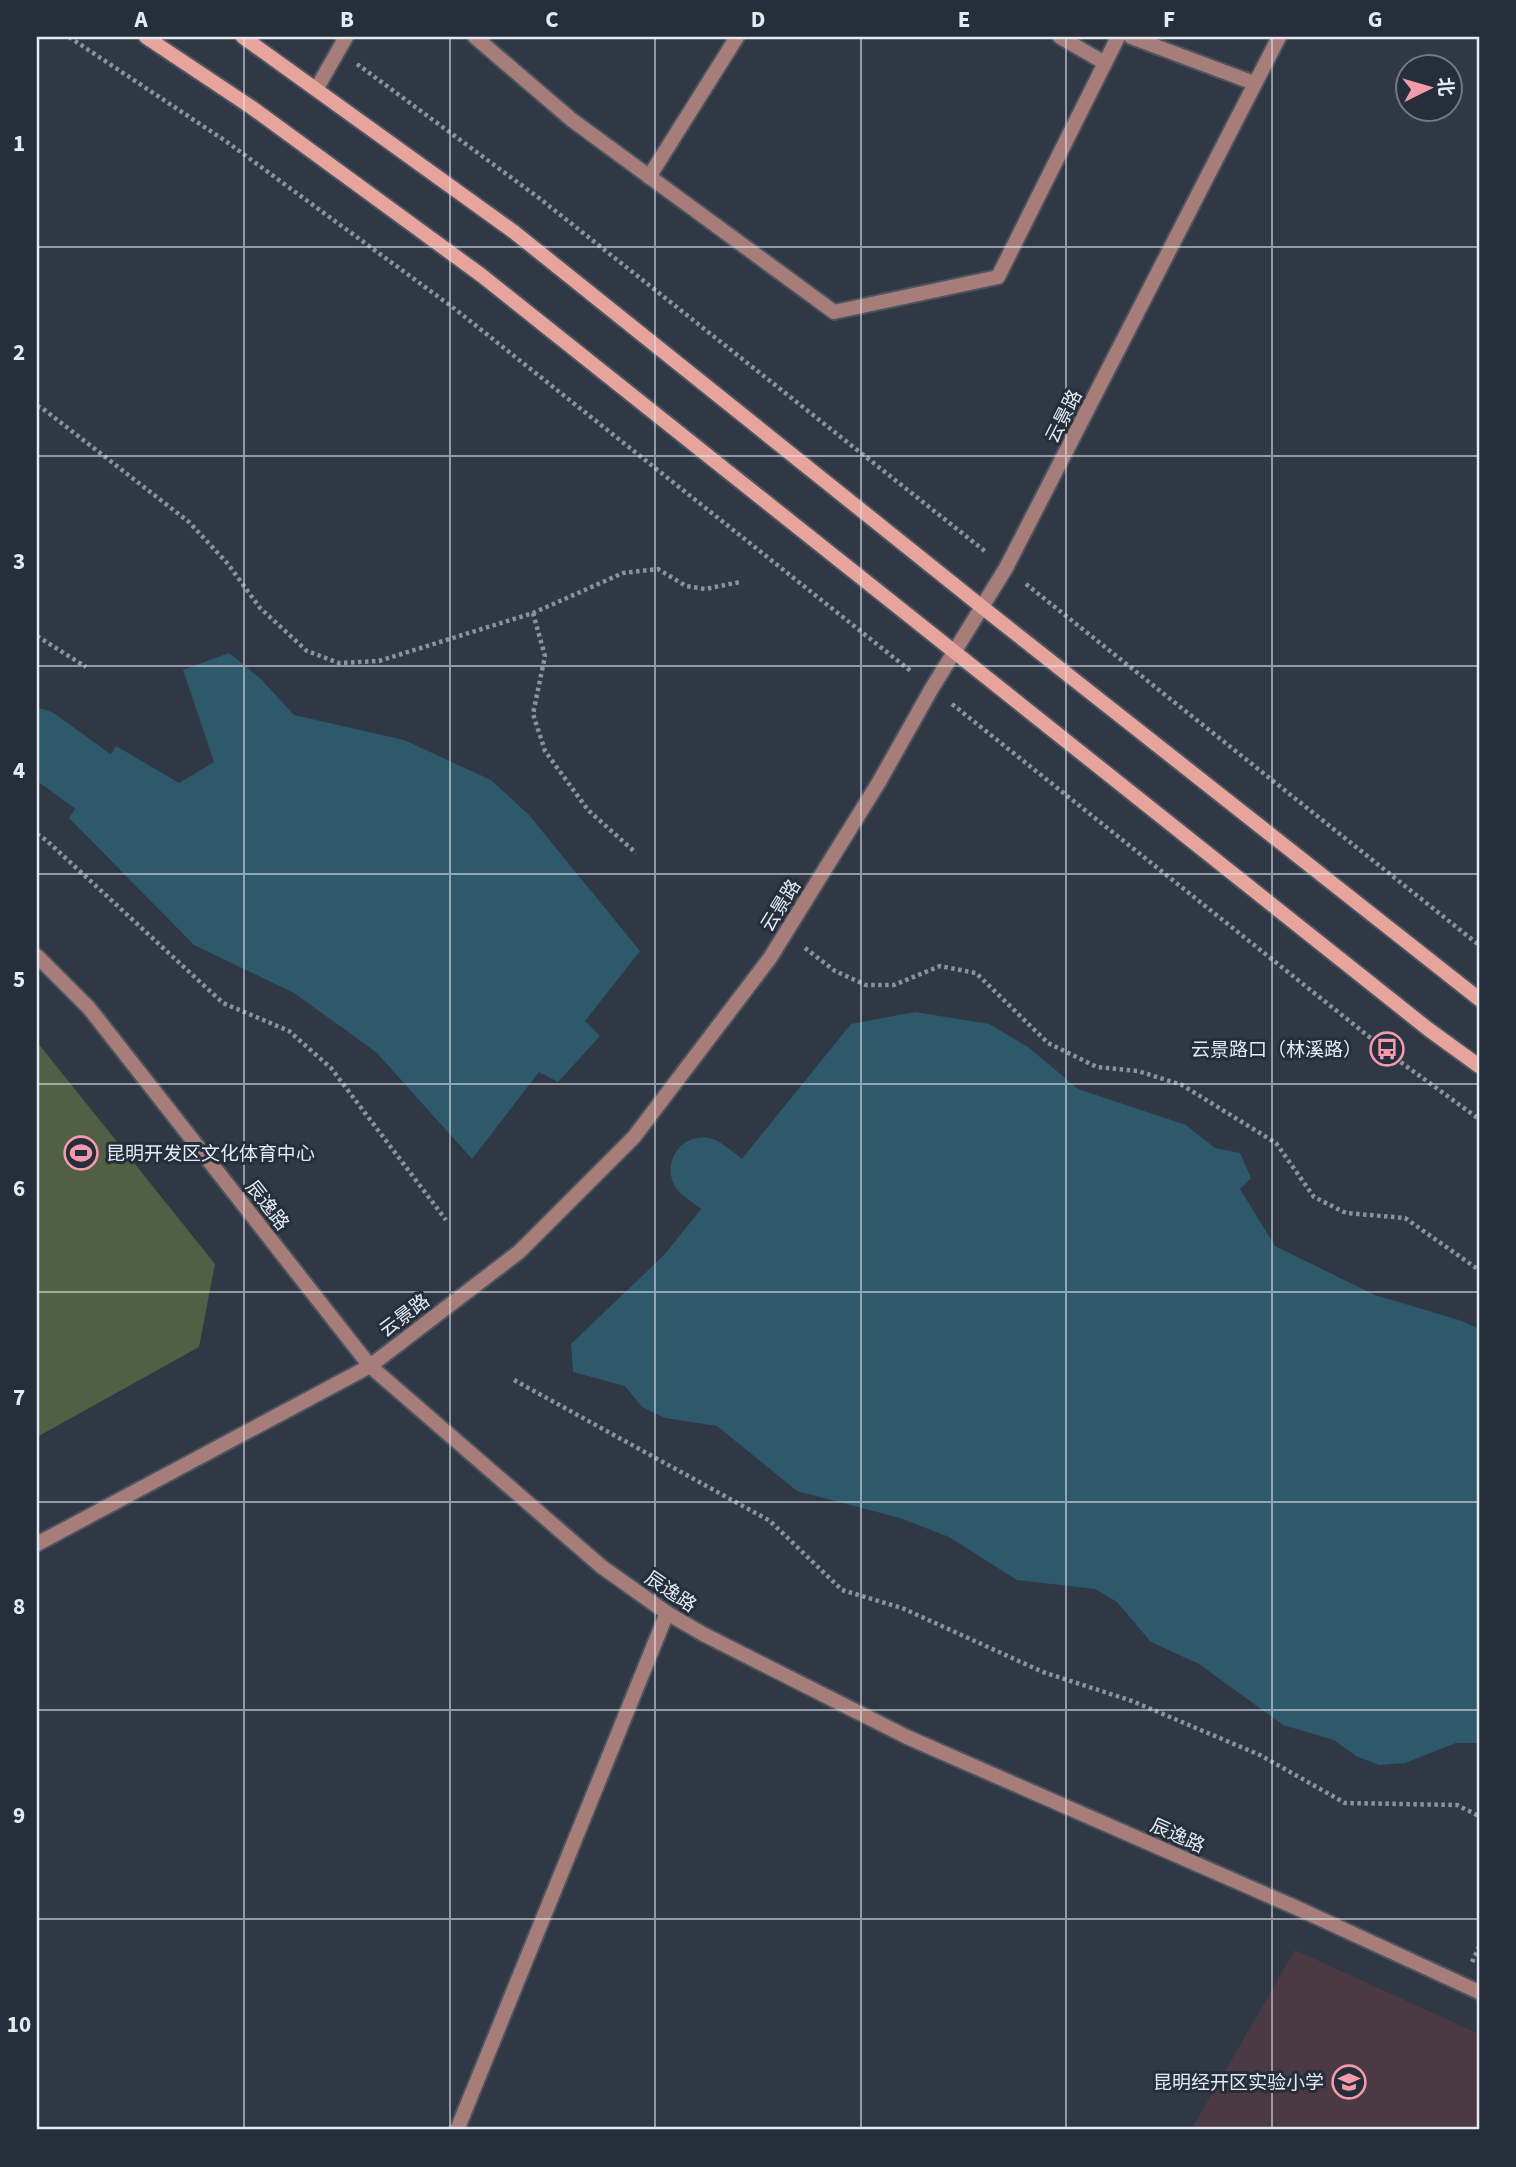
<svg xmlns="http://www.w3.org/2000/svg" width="1516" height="2167" viewBox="0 0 1516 2167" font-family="'Source Sans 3','Noto Sans SC',sans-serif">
<rect width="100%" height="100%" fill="#2f3844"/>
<path fill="#4b3943" d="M1295 1950 1479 2034V2130H1191Z"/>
<path fill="#515f44" d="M37 1042 215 1264 199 1347 37 1437Z"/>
<g fill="#2e596b">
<path d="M229 653 261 679 294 715 404 740 491 780 529 815 640 951 585 1021 600 1036 558 1082 539 1072 472 1159 376 1052 294 993 194 945 69 818 116 746 179 783 214 762 183 670Z"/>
<path d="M915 1012 989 1024 1028 1047 1078 1089 1186 1125 1215 1148 1240 1153 1251 1178 1240 1189 1275 1246 1375 1295 1462 1321 1479 1329V1743H1456L1405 1763 1379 1765 1356 1756 1334 1740 1283 1725 1199 1664 1151 1642 1117 1602 1095 1589 1017 1580 949 1537 900 1518 797 1491 717 1426 665 1418 642 1407 625 1386 573 1372 571 1344 664 1255 851 1024Z"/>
</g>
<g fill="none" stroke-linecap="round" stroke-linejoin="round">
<g stroke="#2e596b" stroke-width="65">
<path d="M37 741 164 833"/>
<path d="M703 1170 765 1216 795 1232"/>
</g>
<defs>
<g id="service">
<path d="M475 37 572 120 834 312 998 277 1118 37"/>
<path d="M1060 37 1105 63"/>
<path d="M1131 37 1254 83"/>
<path d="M317 88 346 37"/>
<path d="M649 177 737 37"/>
</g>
<path id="minor" d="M457 2130 667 1613"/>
<g id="tertiary">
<path d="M37 956 89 1008 370 1366 602 1567 667 1613 703 1634 907 1737 1297 1908 1479 1992"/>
<path d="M37 1544 370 1366 519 1252 634 1137 770 958 879 782 932 688 1006 568 1279 37"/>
</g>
<g id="secondary">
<path d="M146 37 251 107 481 275 1428 1029 1479 1066"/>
<path d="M243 37 514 232 982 607 1479 999"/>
</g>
</defs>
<use href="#service" stroke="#4c5460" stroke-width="18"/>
<use href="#minor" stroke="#4c5460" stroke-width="18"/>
<use href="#tertiary" stroke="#4c5460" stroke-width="18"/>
<use href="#secondary" stroke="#4c5460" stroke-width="18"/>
<g stroke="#8b929c" stroke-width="4.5" stroke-dasharray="3.5 3.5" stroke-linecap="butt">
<path d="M69 37 227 142 455 309 912 672"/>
<path d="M357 64 539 198 986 552"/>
<path d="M37 406 42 408 189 522 228 564 260 608 307 651 339 663 379 661 533 613 623 573 658 569 686 586 705 589 740 582"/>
<path d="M1026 584 1479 945"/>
<path d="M533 613 545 656 533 714 545 751 588 810 636 853"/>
<path d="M37 636 86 667"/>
<path d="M952 704 1402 1063 1479 1119"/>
<path d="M37 834 46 840 223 1003 289 1031 331 1068 446 1220"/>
<path d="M805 948 835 971 866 985H894L940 966 976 973 1048 1043 1097 1067 1138 1071 1182 1085 1276 1143 1314 1197 1346 1213 1405 1218 1479 1270"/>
<path d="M514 1380 770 1521 842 1590 902 1608 1043 1672 1132 1701 1260 1755 1345 1803 1457 1805 1479 1816"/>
<path d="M1472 1962 1479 1947"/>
</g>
<use href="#service" stroke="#a77d79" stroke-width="14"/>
<use href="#minor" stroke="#a77d79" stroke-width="14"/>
<use href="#tertiary" stroke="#a77d79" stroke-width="14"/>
<use href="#secondary" stroke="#e6a49d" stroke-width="14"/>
</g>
<path fill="none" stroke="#e4eaf1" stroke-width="2" stroke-opacity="0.55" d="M244 37V2130M450 37V2130M655 37V2130M861 37V2130M1066 37V2130M1272 37V2130M37 247H1479M37 456H1479M37 666H1479M37 874H1479M37 1084H1479M37 1292H1479M37 1502H1479M37 1710H1479M37 1919H1479"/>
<defs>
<symbol id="bus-ring" viewBox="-11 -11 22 22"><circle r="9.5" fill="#252e3a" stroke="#f39aab" stroke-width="1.5"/><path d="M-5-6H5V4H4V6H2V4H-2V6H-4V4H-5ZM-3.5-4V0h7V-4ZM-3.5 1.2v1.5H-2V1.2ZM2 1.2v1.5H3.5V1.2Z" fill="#f39aab"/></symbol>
<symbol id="stadium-ring" viewBox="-11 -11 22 22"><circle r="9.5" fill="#252e3a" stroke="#f39aab" stroke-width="1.5"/><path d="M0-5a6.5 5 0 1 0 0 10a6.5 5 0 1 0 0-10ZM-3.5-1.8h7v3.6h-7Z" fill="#f39aab"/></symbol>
<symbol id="school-ring" viewBox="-11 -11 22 22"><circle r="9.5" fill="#252e3a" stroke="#f39aab" stroke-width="1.5"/><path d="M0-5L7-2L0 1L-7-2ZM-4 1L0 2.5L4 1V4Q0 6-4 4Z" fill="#f39aab"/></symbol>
</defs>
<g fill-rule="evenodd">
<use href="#bus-ring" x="1368" y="1030" width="38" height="38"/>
<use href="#stadium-ring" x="62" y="1134" width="38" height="38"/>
<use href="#school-ring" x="1330" y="2063" width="38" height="38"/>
</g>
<g text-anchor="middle" stroke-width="6" stroke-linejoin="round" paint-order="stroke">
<g font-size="19" fill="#e4eaf1" stroke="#252e3a">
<text transform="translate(1063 416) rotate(-63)" y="7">云景路</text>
<text transform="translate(780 905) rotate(-58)" y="7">云景路</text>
<text transform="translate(268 1205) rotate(52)" y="7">辰逸路</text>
<text transform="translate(404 1315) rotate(-37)" y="7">云景路</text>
<text transform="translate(671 1591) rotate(34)" y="7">辰逸路</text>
<text transform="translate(1178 1835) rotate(24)" y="7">辰逸路</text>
</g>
<g font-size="19" fill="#e4eaf1" stroke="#252e3a" text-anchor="end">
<text x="1362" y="1056">云景路口（林溪路）</text>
<text x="106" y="1160" text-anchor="start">昆明开发区文化体育中心</text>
<text x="1324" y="2089">昆明经开区实验小学</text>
</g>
</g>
<rect width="1516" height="2167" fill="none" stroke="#252e3a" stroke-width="77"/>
<g transform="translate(1429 88) rotate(85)"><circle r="33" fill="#252e3a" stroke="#717983" stroke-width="2"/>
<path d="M0-5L12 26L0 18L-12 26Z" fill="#f39aab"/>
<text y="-10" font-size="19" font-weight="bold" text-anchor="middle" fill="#e4eaf1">北</text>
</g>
<rect x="38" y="38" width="1440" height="2090" fill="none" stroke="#e4eaf1" stroke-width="2.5"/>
<g font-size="23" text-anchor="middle" font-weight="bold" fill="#e4eaf1">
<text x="141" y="27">A</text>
<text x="347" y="27">B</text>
<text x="552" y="27">C</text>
<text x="758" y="27">D</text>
<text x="964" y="27">E</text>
<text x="1169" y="27">F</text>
<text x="1375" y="27">G</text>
<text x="19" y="151">1</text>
<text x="19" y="360">2</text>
<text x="19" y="569">3</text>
<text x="19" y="778">4</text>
<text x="19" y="987">5</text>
<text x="19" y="1196">6</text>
<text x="19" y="1405">7</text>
<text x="19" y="1614">8</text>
<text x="19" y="1823">9</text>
<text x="19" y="2032">10</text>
</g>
</svg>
